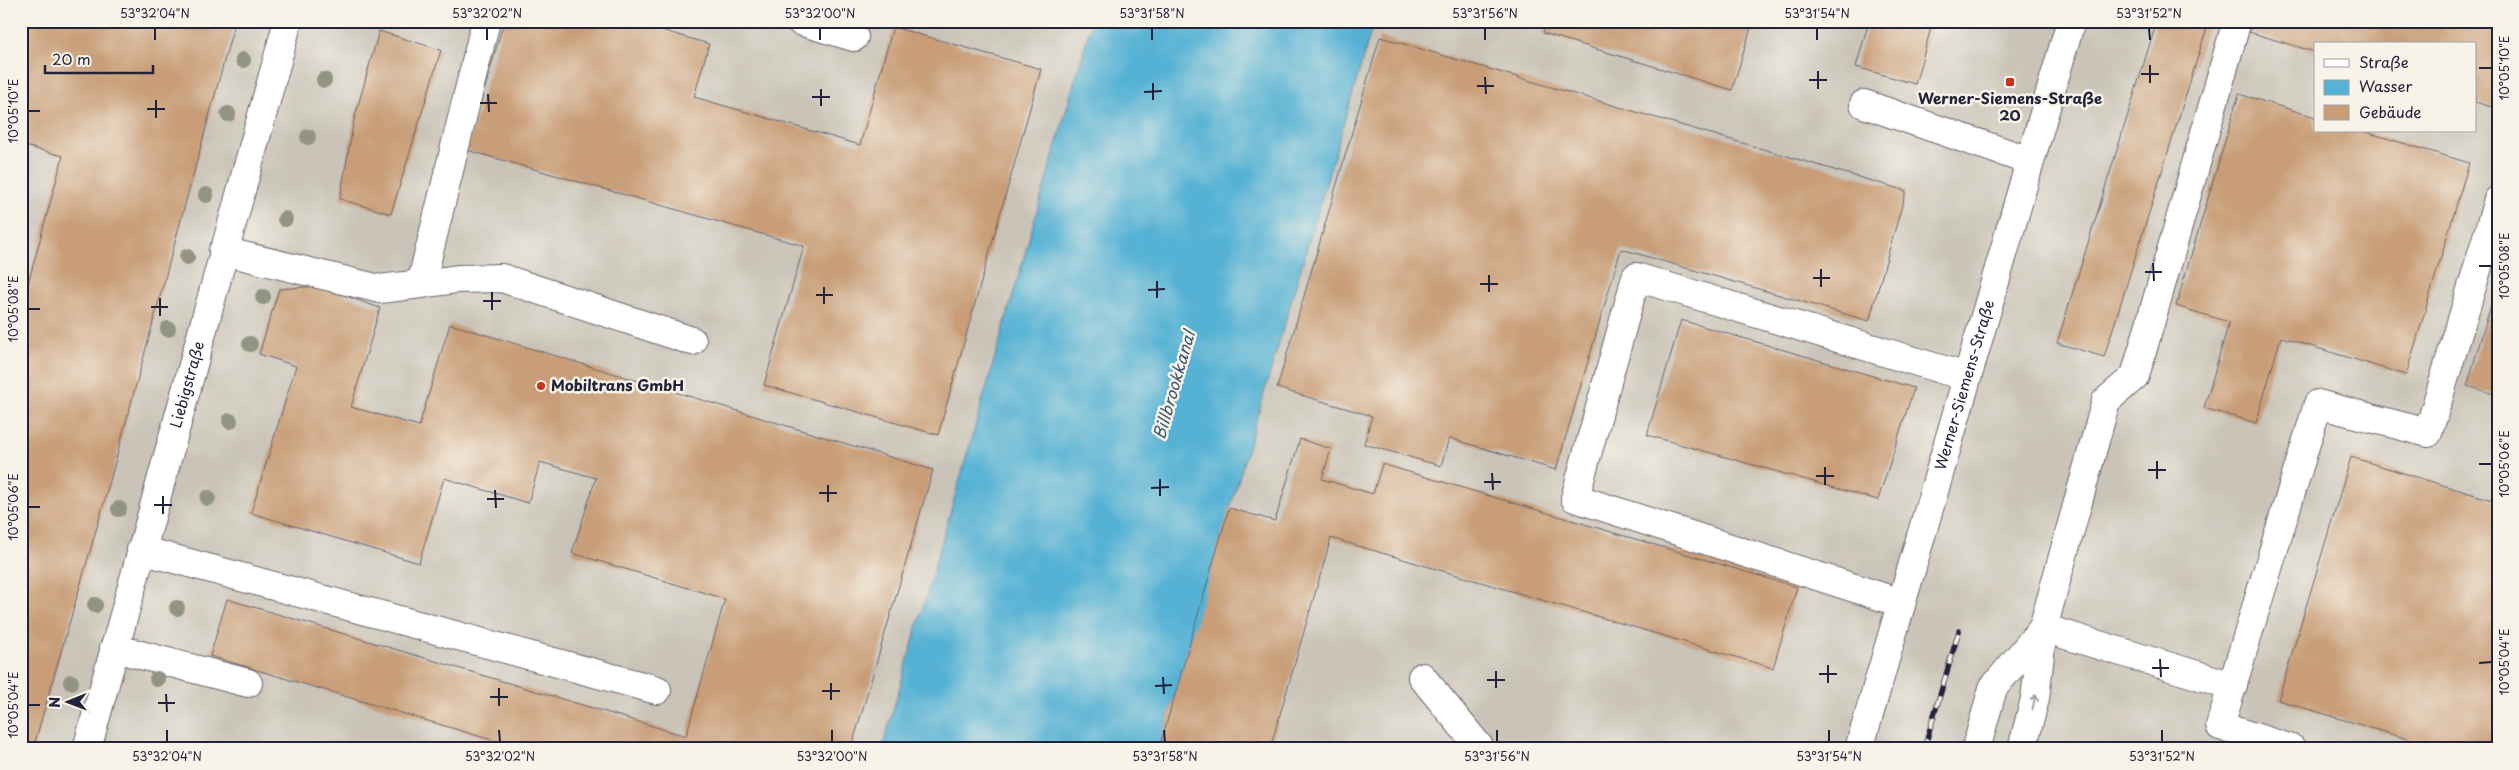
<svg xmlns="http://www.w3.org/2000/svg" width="2519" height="770" viewBox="0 0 2519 770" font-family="'Playpen Sans',sans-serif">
<rect width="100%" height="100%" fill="#f7f3e8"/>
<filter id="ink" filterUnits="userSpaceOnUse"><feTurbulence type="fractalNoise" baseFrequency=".02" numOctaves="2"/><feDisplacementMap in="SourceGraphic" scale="10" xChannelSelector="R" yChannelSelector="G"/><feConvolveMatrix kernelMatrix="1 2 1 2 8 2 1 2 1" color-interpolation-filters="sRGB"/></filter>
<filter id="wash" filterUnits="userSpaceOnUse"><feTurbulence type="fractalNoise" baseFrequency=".0096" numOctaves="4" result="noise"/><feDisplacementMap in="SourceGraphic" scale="20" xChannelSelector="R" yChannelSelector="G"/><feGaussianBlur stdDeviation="1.12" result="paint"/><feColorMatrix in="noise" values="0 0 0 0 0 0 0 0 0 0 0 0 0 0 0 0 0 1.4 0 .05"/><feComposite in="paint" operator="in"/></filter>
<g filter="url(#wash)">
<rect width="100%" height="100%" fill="#f0ddbc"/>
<g fill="#c9c3b8" fill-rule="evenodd">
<path d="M21 21H1092L882 749H21Z"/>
<path d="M1374 21H2498V749H1159ZM2315 44H2475V131H2315Z"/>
</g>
<path fill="#56b2d4" stroke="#3c6a88" d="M1092 21H1374L1159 749H882Z"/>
<g id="blocks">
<g fill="#c89d77">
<path d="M21 21H235L105 499 33 749H21V519L27 499 21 497V309L63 156 21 145Z"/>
<path d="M504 21H630L709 44 694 97 860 145 893 27 1041 69 938 435 764 385 804 246 467 150Z"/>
<path d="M1547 21H1753L1732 90 1543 33Z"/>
<path d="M1869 21H1933L1915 84 1856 67Z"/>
<path d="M2157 21H2209L2104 357 2057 343Z"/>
<path d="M2252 21H2498V109L2475 102V44H2315V52L2249 32Z"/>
<path d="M379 31 441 50 391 214 340 199 354 120Z"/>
<path d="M1380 37 1906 191 1869 321 1621 249 1556 470 1449 438 1441 466 1364 444 1372 416 1277 388Z"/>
<path d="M2239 94 2315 117V131H2363L2469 163 2406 375 2281 337 2256 423 2204 408 2229 322 2176 306Z"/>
<path d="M2497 285 2498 286V395L2467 386Z"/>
<path d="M318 286 380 308 351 407 419 426 450 324 933 470 851 749H522L210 656 227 599 686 736 725 599 572 553 596 478 540 462 528 503 444 478 419 563 251 513 296 366 259 354 279 289Z"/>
<path d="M1681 320 1914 388 1878 500 1647 435Z"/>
<path d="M1300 439 1331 449 1322 479 1373 494 1382 464 1797 587 1773 668 1331 538 1270 749H1159L1229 508 1275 521Z"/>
<path d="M2351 457 2498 502V721L2490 749H2440L2278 700Z"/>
</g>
</g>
</g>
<g filter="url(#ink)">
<use href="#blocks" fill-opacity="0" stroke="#6a6368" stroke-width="1"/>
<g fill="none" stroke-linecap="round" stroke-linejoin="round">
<defs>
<g id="minor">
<path d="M800 21 854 37"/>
<path d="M1864 104 2030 161"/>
<path d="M223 251 380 289 421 284 486 21"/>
<path d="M421 284 458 279 502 278 692 341"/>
<path d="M141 550 657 690"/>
<path d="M1901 603 1575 498 1636 277 1967 377"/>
<path d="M114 648 248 683"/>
<path d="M1422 677 1481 749"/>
<path d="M2233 686 2043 628 2106 401 2135 376 2237 21"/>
<path id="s1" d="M1859 749 2071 21"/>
<path d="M1976 749 1993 688 2043 628 2035 699 2022 749"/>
<path d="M2292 749 2220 726 2318 404 2428 433 2498 200"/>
</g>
<g id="major">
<path id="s2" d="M87 749 288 21"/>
</g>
</defs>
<use href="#minor" stroke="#6a6368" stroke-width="30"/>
<use href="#major" stroke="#6a6368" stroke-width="30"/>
<use href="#minor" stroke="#fff" stroke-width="28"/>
<use href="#major" stroke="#fff" stroke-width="28"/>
<defs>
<path id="rail" d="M1924 749 1959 631"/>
</defs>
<use href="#rail" stroke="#22223b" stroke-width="5.5"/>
<use href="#rail" stroke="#f7f3e8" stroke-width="4" stroke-dasharray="11" stroke-linecap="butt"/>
</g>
<g fill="#929483">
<circle cx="243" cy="60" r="8"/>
<circle cx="324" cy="80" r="8"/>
<circle cx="228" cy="114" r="8"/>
<circle cx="308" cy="137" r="8"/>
<circle cx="206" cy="195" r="8"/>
<circle cx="285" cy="219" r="8"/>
<circle cx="187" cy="257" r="8"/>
<circle cx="263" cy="297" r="8"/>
<circle cx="168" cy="329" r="8"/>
<circle cx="250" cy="344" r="8"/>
<circle cx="230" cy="421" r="8"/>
<circle cx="208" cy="498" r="8"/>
<circle cx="119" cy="509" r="8"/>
<circle cx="95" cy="605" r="8"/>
<circle cx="177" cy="608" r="8"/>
<circle cx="157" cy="679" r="8"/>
<circle cx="71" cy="682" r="8"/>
</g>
<defs><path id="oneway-shaft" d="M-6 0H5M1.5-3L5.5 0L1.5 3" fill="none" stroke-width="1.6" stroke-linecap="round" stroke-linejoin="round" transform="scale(1.25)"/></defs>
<use stroke="#9c9ca7" href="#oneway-shaft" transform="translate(2034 702) rotate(-78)"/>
</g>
<path fill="none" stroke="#22223b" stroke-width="2" d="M155 28V40M487 28V40M820 28V40M1152 28V40M1485 28V40M1817 28V40M2149 28 2150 40M2150 65V83M2479 68H2492M1818 71V89M2141 74H2159M1485 77 1486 94M1809 80H1827M1153 83V100M1477 86H1494M821 89V106M1144 92 1162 91M488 94 489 112M812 97H830M156 100V118M480 103H497M147 109H165M28 111H40M2153 263 2154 281M2479 266H2492M1821 269V287M2145 272H2162M1489 275V292M1813 278H1830M1157 281V298M1480 284H1498M824 287V304M1148 290 1165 289M492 292V310M816 295H833M160 298V316M483 301H501M151 307H168M28 309H40M2157 461V479M2479 464H2492M1825 467V485M2148 470H2166M1492 473 1493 490M1816 476H1834M1160 479V496M1484 482H1501M828 485V502M1151 488 1169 487M495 490 496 508M819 493H837M163 496V514M487 499H504M154 505H172M28 507H40M2160 659 2161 677M2479 663 2492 662M1828 665V683M2152 668H2169M1496 671V688M1819 674H1837M1163 677 1164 694M1487 680H1505M831 683V700M1155 686 1172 685M499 688V706M822 691H840M166 694 167 712M490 697H508M158 703H175M28 705H40M167 730V742M499 730 500 742M832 730V742M1164 730 1165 742M1497 730V742M1829 730V742M2162 730V742"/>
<g fill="#c8321e" stroke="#f7f3e8" stroke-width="2">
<rect x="2005" y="77" width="10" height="10" rx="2.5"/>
<circle cx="541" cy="386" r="5"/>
</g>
<g text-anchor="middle" stroke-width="5" stroke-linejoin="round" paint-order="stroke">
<g font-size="15" font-weight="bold" fill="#22223b" stroke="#f7f3e8">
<text x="2010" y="104">Werner-Siemens-Straße<tspan x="2010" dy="17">20</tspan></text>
<text x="551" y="391" text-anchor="start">Mobiltrans GmbH</text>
</g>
<g font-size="15" fill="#22223b" stroke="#f7f3e8">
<text dy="5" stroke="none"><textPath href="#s2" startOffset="378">Liebigstraße</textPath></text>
<text dy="5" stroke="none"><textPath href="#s1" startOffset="379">Werner-Siemens-Straße</textPath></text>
</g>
<g font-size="16" font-style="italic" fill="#345471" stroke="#f7f3e8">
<text transform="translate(1174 385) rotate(-74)" y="6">Billbrookkanal</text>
</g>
</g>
<rect width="2519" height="770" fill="none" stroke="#f7f3e8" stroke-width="55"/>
<rect x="2314" y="42" width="162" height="90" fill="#f7f3e8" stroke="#a29fa3"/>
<rect x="2324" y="59" width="25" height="8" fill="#ffffff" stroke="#a29fa3"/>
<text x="2359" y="68" font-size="15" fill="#22223b">Straße</text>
<rect x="2324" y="80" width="25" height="15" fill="#56b2d4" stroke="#a29fa3"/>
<text x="2359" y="92" font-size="15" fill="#22223b">Wasser</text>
<rect x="2324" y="105" width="25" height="15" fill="#c89d77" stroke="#a29fa3"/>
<text x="2359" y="118" font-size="15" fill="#22223b">Gebäude</text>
<g transform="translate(68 702) rotate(269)" stroke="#f7f3e8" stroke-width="4" paint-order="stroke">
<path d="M0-4L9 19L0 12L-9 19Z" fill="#22223b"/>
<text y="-8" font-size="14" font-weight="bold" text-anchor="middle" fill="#22223b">N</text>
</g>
<path d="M45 65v8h108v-8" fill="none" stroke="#22223b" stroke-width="2.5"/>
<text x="52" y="65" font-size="15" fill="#22223b" stroke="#f7f3e8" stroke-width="4" paint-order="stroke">20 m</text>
<rect x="28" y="28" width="2464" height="714" fill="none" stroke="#22223b" stroke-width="2"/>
<g font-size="12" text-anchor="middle" fill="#22223b">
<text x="155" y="18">53°32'04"N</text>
<text x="487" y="18">53°32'02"N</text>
<text x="820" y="18">53°32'00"N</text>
<text x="1152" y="18">53°31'58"N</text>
<text x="1485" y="18">53°31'56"N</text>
<text x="1817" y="18">53°31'54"N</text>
<text x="2149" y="18">53°31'52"N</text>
<text transform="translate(2505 68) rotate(-90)" y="4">10°05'10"E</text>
<text transform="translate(14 111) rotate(-90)" y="4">10°05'10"E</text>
<text transform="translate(2505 266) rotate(-90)" y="4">10°05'08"E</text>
<text transform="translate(14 309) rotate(-90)" y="4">10°05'08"E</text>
<text transform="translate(2505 464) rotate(-90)" y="4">10°05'06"E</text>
<text transform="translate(14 507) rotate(-90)" y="4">10°05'06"E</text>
<text transform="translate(2505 662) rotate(-90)" y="4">10°05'04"E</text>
<text transform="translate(14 705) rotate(-90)" y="4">10°05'04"E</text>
<text x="167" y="761">53°32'04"N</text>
<text x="500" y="761">53°32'02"N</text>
<text x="832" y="761">53°32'00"N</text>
<text x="1165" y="761">53°31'58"N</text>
<text x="1497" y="761">53°31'56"N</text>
<text x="1829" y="761">53°31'54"N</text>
<text x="2162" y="761">53°31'52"N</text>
</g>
</svg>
